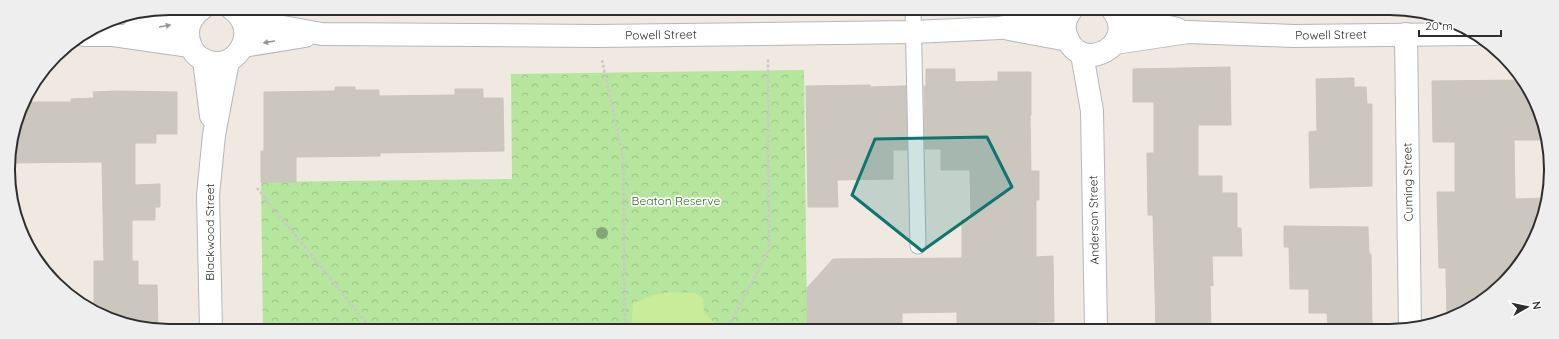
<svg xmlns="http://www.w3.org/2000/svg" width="1559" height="339" viewBox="0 0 1559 339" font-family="Quicksand,sans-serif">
<defs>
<pattern id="park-crowns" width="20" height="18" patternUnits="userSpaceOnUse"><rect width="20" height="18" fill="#b6e59e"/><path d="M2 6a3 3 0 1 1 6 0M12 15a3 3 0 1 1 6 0" fill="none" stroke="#9dc588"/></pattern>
</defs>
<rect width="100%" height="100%" fill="#efe9e1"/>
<path fill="url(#park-crowns)" d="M804 70 807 330H263L261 182 512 179 511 74Z"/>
<path fill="#c9ec9a" d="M670 292 695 293 703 298 704 312 718 327 716 330H631L633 303 654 295Z"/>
<g fill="#cbc7bf" stroke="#cbc5ba">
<path d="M1230 67 1231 125H1198V176H1222V193H1237V228H1241L1242 256H1212L1213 286 1210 285 1211 330H1156L1153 215H1148L1147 153H1154V102H1133V69Z"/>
<path d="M926 69H955V82L998 81V72H1031V115H1030L1031 171H1039V200H1036V257L1053 256 1054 322H1038V330H957V312L902 313V330H814V328H807V288L833 259 962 258V220H971L970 170H941V149H925L924 86H926Z"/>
<path d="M1354 78V87H1366L1367 104H1372V186L1310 188 1309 132 1317 131 1316 79Z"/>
<path d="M1522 80 1546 128V140H1514L1515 199 1547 198 1534 241 1504 284 1461 314 1447 319 1446 268H1439L1437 192H1455V142H1433L1432 81Z"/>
<path d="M870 85V87L906 86 907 150H893V179L837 180 838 207H808L806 86Z"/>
<path d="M335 87H355V90H379V96L455 95V89H483V98H503L504 151 380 153V156L296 157V182H261V151H264V92L335 91Z"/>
<path d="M116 91 177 92V134H156V143H135V185L160 184V207H155V220H132V261H138V285H157L158 330H148L94 311V261H104L102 162 9 163 8 159 23 102H71V99L94 98 93 92Z"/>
<path d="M1284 226 1368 227 1369 254H1371L1372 327 1328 328 1327 313H1309V289H1290L1289 247H1284Z"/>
</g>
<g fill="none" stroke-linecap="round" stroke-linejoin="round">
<defs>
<path id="service" d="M913 9 918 246"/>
<g id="minor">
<path d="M203 8C194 13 188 23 188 33 188 42 192 52 199 57 232 80 265 32 231 8"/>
<path d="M1117 15 1177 29"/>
<path d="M243 20 322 34 596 36 913 32 1000 28 1069 12"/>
<path d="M1009 29 1068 40"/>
<path d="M133 31 190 22"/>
<path d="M1406 34 1410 330"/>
<path d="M84 35H113L190 46"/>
<path d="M1115 43 1188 32 1294 36 1475 34"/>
<path d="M243 46 305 36"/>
<path d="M204 60 211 116"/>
<path d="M211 330 208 195 214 135 228 61"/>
</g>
<g id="tertiary">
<path d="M1072 9C1066 16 1063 26 1066 35 1079 77 1141 45 1112 9"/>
<path d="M1082 54 1092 111 1096 330"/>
</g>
</defs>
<use href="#service" stroke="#b4b7c1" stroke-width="17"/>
<use href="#minor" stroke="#b4b7c1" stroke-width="24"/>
<use href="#tertiary" stroke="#b4b7c1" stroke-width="24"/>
<g stroke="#c9c9c9" stroke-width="2.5" stroke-dasharray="3 2" stroke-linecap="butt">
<path d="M602 60 623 157 625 330"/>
<path d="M257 188 372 330"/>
<path d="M723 330 734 316 769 250 768 58"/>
</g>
<use href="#service" stroke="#fff" stroke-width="15"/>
<use href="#minor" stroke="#fff" stroke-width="22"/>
<use href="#tertiary" stroke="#fff" stroke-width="22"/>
</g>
<circle fill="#84a574" cx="602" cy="233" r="6"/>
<defs><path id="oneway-solid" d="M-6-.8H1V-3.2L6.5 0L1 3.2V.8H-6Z"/></defs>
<g fill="#969696">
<use href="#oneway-solid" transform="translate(165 26) rotate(-10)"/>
<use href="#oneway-solid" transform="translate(269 42) rotate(171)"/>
</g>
<path fill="#0f766e" fill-opacity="0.2" stroke="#0f766e" stroke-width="3" stroke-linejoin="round" d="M987 137 1012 187 922 251 852 195 875 139Z"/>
<g text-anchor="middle" stroke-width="3.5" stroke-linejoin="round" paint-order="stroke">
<g font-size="12" fill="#2e2e2e" stroke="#fff">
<text transform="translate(661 35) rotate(-1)" y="4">Powell Street</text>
<text transform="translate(1331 35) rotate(-1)" y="4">Powell Street</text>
<text transform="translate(1408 182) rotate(-91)" y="4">Cuming Street</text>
<text transform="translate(1094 220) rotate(-91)" y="4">Anderson Street</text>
<text transform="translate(210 232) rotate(-90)" y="4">Blackwood Street</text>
</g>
<g font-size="12" fill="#2c6e1b" stroke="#fff">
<text x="676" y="205">Beaton Reserve</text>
</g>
</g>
<path d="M0 0H1559V339H0ZM169 15H1390A154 154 0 0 1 1544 169V170A154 154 0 0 1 1390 324H169A154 154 0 0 1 15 170V169A154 154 0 0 1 169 15Z" fill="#eee" fill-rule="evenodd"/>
<path fill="none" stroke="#2e2e2e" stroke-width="2" d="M169 15H1390A154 154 0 0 1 1544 169V170A154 154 0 0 1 1390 324H169A154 154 0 0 1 15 170V169A154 154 0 0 1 169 15Z"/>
<g transform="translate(1527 307) rotate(81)" stroke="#ffffff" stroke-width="3" paint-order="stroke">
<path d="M0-3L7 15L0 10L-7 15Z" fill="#2e2e2e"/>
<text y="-6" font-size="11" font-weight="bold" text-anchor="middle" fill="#2e2e2e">N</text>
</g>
<path d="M1419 30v6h82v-6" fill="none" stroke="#2e2e2e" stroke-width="2"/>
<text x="1425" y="30" font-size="12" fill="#2e2e2e" stroke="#ffffff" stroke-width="3" paint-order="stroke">20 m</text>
</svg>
